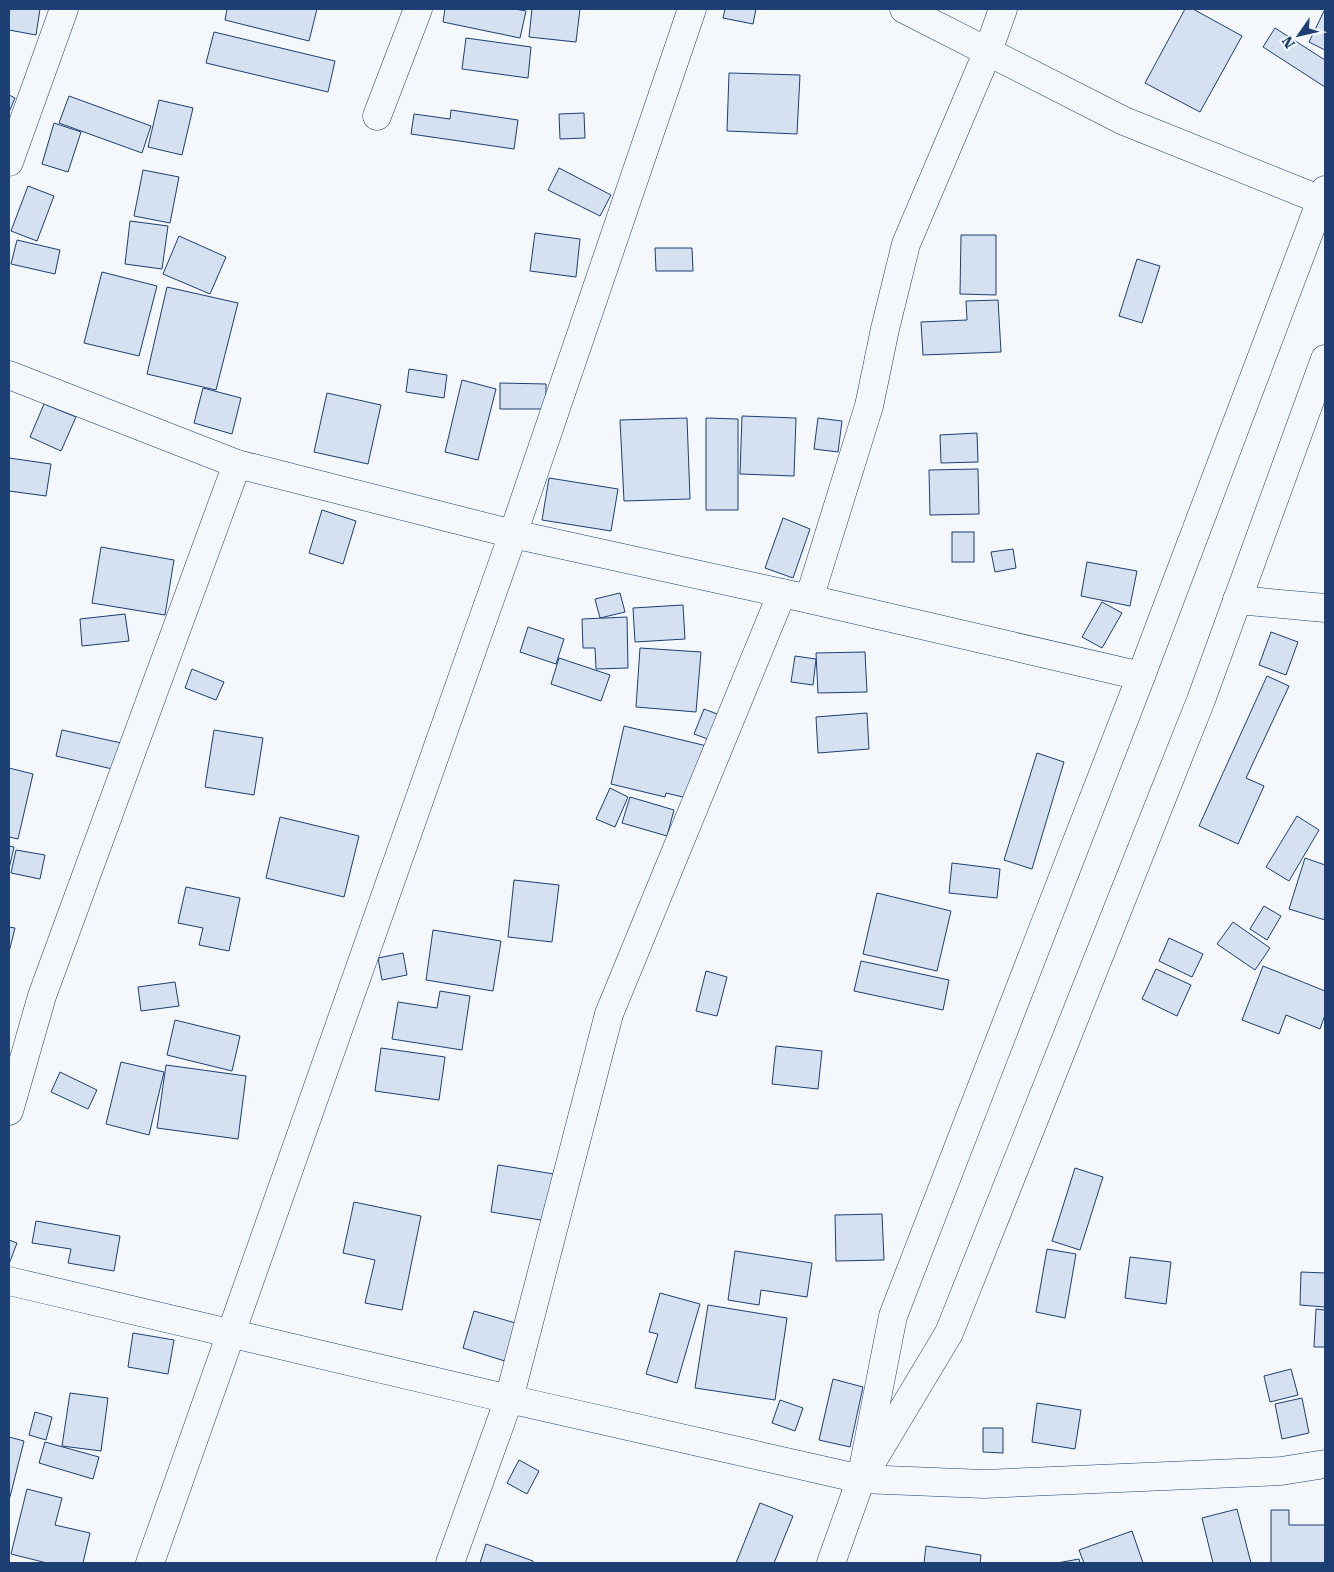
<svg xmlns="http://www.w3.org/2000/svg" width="1334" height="1572" viewBox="0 0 1334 1572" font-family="'Roboto Serif',serif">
<rect width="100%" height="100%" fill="#f4f7fb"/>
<g fill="#d5e0f0" stroke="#1d3f73">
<path d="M9 9H40L36 35 9 30Z"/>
<path d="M227 9H317L309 41 225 20Z"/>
<path d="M445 9H515L526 11 520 38 443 22Z"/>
<path d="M532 9H580L576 42 529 37Z"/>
<path d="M725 9H756L753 24 723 18Z"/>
<path d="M1185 9H1193L1242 36 1200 112 1145 83Z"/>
<path d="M1325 9V50L1309 42Z"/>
<path d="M1275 28 1325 60V87L1263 47Z"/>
<path d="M214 32 335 61 328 92 206 63Z"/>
<path d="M466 38 531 47 528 78 462 69Z"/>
<path d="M729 73 800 75 797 134 727 131Z"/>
<path d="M9 95 15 98 9 112Z"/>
<path d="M69 96 151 126 142 153 59 123Z"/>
<path d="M159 100 193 108 182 155 148 147Z"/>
<path d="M451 110 518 120 514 149 411 134 414 114 450 119Z"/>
<path d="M584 113 585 138 560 139 559 114Z"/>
<path d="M54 123 81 132 68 172 42 164Z"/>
<path d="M559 168 611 195 600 216 548 190Z"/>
<path d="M143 170 179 177 170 223 134 216Z"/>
<path d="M28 186 54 196 37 241 11 231Z"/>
<path d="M130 221 168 226 162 269 125 264Z"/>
<path d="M535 233 580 239 576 277 530 271Z"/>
<path d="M961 235H996V295L960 294Z"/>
<path d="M179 236 226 257 210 294 163 274Z"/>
<path d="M17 240 60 250 55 274 11 264Z"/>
<path d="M655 248H692L693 271H656Z"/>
<path d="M1137 259 1160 266 1142 323 1119 316Z"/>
<path d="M102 272 157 286 139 356 84 343Z"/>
<path d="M167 287 238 303 216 390 147 374Z"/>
<path d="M998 300 1001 352 923 355 921 322 967 320 966 301Z"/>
<path d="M409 369 447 375 444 398 406 392Z"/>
<path d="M462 380 496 389 478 460 445 452Z"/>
<path d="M500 383 546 384V409H500Z"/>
<path d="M203 388 241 398 232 434 194 423Z"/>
<path d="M327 393 381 405 368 464 314 452Z"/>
<path d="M44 404 76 417 61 451 30 437Z"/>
<path d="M742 416 796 418 794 476 740 474Z"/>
<path d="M687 418 690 499 624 501 620 420Z"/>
<path d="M706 418 738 419V510H706Z"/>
<path d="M818 418 842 421 838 452 814 449Z"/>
<path d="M977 433 978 462 941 463 940 435Z"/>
<path d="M9 458 51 464 46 496 9 491Z"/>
<path d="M978 469 979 514 930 515 929 470Z"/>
<path d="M549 478 618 489 611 531 542 520Z"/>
<path d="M322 510 356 521 343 564 309 553Z"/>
<path d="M783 518 810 529 793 578 765 568Z"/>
<rect x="952" y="532" width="22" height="30"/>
<path d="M101 547 174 560 165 615 92 603Z"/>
<path d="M1013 549 1016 568 995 572 991 552Z"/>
<path d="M1087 562 1137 571 1130 606 1081 596Z"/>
<path d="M620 593 625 612 600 618 595 599Z"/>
<path d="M1102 602 1122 613 1102 648 1082 637Z"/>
<path d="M683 605 685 639 635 642 633 608Z"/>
<path d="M125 614 129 641 82 646 80 619Z"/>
<path d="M627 617 628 668 596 669 595 648H583L582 619Z"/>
<path d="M528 627 564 639 556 664 520 652Z"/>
<path d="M1271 632 1298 642 1286 675 1259 665Z"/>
<path d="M640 648 701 652 696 712 636 707Z"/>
<path d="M865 652 867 692 818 693 816 653Z"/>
<path d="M795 656 816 659 813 685 791 682Z"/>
<path d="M559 658 610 675 601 701 551 684Z"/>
<path d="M192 669 224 682 216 700 185 688Z"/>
<path d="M1267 676 1289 686 1246 778 1264 786 1238 844 1199 826Z"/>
<path d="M704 709 725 717 716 742 694 734Z"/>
<path d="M867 713 869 749 818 753 816 717Z"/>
<path d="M624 726 711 747 700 801 666 793 665 797 611 784Z"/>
<path d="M62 730 126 744 121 771 56 756Z"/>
<path d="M214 730 263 738 254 795 205 787Z"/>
<path d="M1037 753 1064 762 1032 869 1004 860Z"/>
<path d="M9 768 33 774 18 839 9 837Z"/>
<path d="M610 788 628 797 615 827 596 819Z"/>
<path d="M630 797 674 810 667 836 622 823Z"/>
<path d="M1297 816 1319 830 1289 881 1266 867Z"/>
<path d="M280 817 359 836 344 897 266 878Z"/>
<path d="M9 846 14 847 9 869Z"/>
<path d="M16 850 45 855 40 879 11 873Z"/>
<path d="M1305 858 1325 865V920L1289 909Z"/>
<path d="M952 863 1000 869 997 898 949 893Z"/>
<path d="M514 880 559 885 552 942 508 937Z"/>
<path d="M186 887 240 898 229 951 199 945 203 928 178 923Z"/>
<path d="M877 893 951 911 937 971 863 954Z"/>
<path d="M1264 906 1281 916 1267 940 1250 929Z"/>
<path d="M1233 922 1270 948 1255 970 1217 944Z"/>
<path d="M9 927 15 928 9 952Z"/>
<path d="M433 930 501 941 493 991 426 980Z"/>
<path d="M1169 938 1203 954 1192 977 1159 961Z"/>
<path d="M403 953 407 975 382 980 378 958Z"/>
<path d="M861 961 949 980 943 1010 854 991Z"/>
<path d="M1263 966 1325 991V1015L1320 1029 1286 1015 1279 1034 1242 1020Z"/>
<path d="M1156 969 1191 985 1177 1016 1142 999Z"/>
<path d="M706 971 727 977 717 1016 696 1011Z"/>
<path d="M175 982 179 1006 141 1011 138 987Z"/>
<path d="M440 991 470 996 462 1050 392 1039 398 1002 437 1008Z"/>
<path d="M175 1020 240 1036 232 1071 167 1055Z"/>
<path d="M776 1046 822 1051 818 1089 772 1084Z"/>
<path d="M381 1048 445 1057 439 1100 375 1091Z"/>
<path d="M121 1062 164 1072 149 1135 106 1124Z"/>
<path d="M166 1065 246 1076 238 1139 157 1128Z"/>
<path d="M60 1072 97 1090 88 1109 51 1092Z"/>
<path d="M498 1165 554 1174 547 1221 491 1212Z"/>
<path d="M1075 1168 1103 1177 1080 1250 1052 1241Z"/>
<path d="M354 1202 421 1216 402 1310 365 1303 375 1260 343 1253Z"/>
<path d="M882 1214 884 1260 836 1261 835 1215Z"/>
<path d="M36 1221 120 1236 114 1271 68 1263 71 1249 32 1243Z"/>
<path d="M9 1240 17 1243 9 1264Z"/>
<path d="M1047 1249 1076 1254 1065 1318 1036 1312Z"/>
<path d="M735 1251 812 1263 807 1297 761 1290 759 1305 728 1300Z"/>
<path d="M1130 1257 1171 1262 1166 1304 1125 1298Z"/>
<path d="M1301 1272 1325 1273V1307L1300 1305Z"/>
<path d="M660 1293 700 1304 677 1383 646 1374 658 1334 649 1332Z"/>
<path d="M708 1305 787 1318 775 1400 695 1388Z"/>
<path d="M1316 1309 1325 1310V1347H1314Z"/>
<path d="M474 1311 519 1324 508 1362 463 1348Z"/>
<path d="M133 1333 174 1340 168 1374 128 1367Z"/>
<path d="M1291 1369 1298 1395 1270 1402 1264 1376Z"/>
<path d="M833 1379 863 1387 850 1447 819 1440Z"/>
<path d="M70 1393 108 1398 101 1451 62 1446Z"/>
<path d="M1302 1398 1309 1433 1282 1439 1275 1404Z"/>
<path d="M780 1400 803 1408 795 1431 772 1423Z"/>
<path d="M1037 1403 1081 1410 1075 1449 1032 1442Z"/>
<path d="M35 1412 52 1417 46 1440 29 1435Z"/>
<path d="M983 1428H1003V1453L983 1452Z"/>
<path d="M9 1437 24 1441 10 1497H9Z"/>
<path d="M45 1442 99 1457 93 1479 39 1463Z"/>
<path d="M519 1460 539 1471 527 1494 507 1483Z"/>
<path d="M27 1489 62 1498 55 1525 90 1533 83 1563H47L11 1554Z"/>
<path d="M760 1503 793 1516 774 1563H736Z"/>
<path d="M1237 1509 1251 1563H1213L1202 1518Z"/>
<path d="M1271 1510H1289V1525H1325V1563H1271Z"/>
<path d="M1132 1531 1143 1563H1084L1079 1550Z"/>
<path d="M486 1544 533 1561V1563H480Z"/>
<path d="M926 1546 981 1555 980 1563H924Z"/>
<path d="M1079 1559 1080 1563H1057Z"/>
</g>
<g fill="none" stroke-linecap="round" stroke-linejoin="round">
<defs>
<g id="minor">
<path d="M904 9 1124 121 1321 200"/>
<path d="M377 116 418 9"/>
<path d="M9 162 64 9"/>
<path d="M9 375 237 464 513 534 809 599 1141 676"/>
<path d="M809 599 869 406 885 329 906 244 988 51 1003 9"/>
<path d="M1237 600 1325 608"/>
<path d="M9 1111 42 996 237 464"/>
<path d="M9 1281 509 1399 861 1479 984 1484 1281 1471 1325 1464"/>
<path d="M150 1563 513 534 692 9"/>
<path d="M450 1563 509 1399 609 1014 782 593"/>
</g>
<path id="tertiary" d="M831 1563 861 1479"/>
<g id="secondary">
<path d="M871 1463 949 1333 1201 700 1325 359"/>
<path d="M861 1479 893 1316 1141 676 1325 190"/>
</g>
</defs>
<use href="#minor" stroke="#1d3f73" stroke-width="29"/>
<use href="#tertiary" stroke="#1d3f73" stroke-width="29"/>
<use href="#secondary" stroke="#1d3f73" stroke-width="29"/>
<use href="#minor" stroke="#f4f7fb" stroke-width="28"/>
<use href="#tertiary" stroke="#f4f7fb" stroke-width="28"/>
<use href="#secondary" stroke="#f4f7fb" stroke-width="28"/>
</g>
<rect width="1334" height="1572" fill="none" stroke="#1d3f73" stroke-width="20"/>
<g transform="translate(1299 35) rotate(236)" stroke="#f4f7fb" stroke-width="4" paint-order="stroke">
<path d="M0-4L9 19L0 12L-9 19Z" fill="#1d3f73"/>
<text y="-8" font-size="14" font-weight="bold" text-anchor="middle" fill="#1d3f73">N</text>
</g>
</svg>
